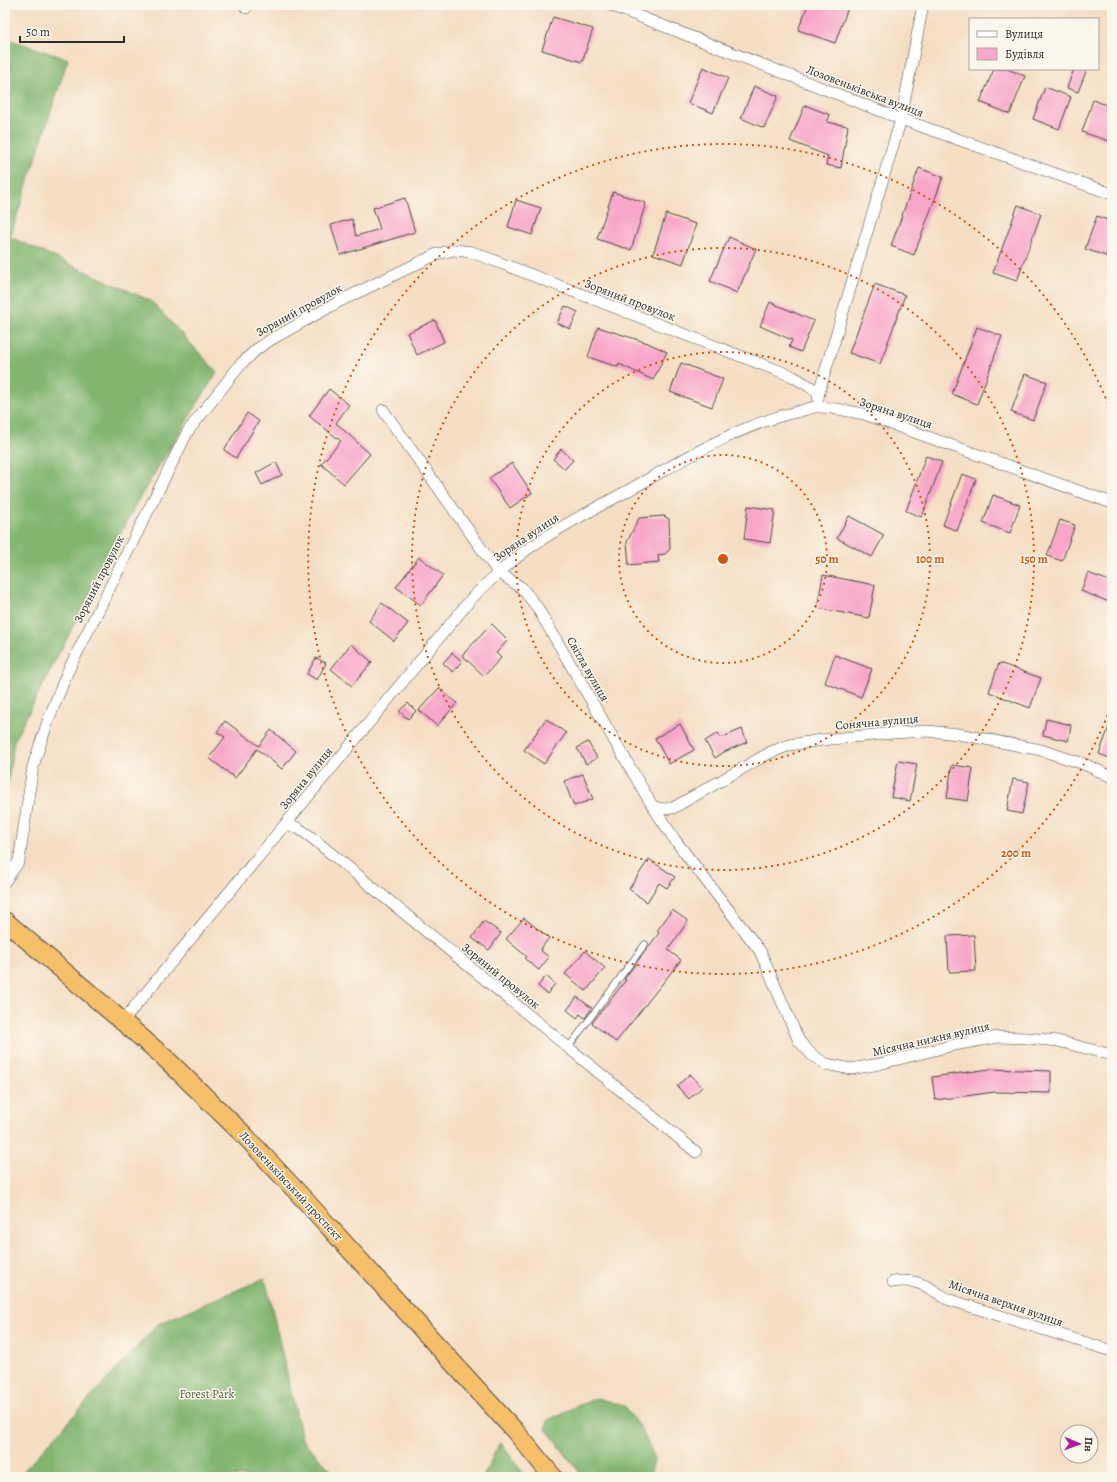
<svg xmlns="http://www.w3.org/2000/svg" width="1117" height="1482" viewBox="0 0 1117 1482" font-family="Alegreya,serif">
<rect width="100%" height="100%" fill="#fbf7ec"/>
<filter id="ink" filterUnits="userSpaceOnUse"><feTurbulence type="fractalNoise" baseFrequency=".025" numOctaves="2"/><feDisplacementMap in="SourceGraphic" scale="8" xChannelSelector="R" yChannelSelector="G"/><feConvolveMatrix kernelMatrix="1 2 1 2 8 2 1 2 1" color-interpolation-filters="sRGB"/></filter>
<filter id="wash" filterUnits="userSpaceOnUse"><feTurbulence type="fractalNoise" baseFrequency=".012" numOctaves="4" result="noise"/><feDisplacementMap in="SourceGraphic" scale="16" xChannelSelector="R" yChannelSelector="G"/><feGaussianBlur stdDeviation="0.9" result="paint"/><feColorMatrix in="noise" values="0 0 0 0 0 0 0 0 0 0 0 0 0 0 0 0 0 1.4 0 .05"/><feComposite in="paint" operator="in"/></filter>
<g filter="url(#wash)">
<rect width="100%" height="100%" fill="#f5dec3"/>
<g fill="#81b56f" stroke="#56704d">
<path d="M5 38 68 59 10 237 151 301 217 372 137 502 14 741 5 804Z"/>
<path d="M265 1278 302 1439 337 1477H18L158 1324Z"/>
<path d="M597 1398 624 1406 641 1429 655 1458 649 1477H583L546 1429 548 1420 575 1407Z"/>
<path d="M500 1442 526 1477H483Z"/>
</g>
<g id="blocks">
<g fill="#f8a6c9">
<path d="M808 5H849L835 43 798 30Z"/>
<path d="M553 17 593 29 582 62 542 50Z"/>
<path d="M703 67 728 78 713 113 688 103Z"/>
<path d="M994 69H1007L1025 76 1010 114 980 102Z"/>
<path d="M1074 69H1087L1078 92 1067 88Z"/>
<path d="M754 86 778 96 764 128 741 118Z"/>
<path d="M1045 87 1071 97 1059 129 1033 119Z"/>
<path d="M1093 100 1112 107V133L1109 141 1082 132Z"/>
<path d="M805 105 830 115 827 122 848 126 841 168 826 165 828 156 790 141Z"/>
<path d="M919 168 943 177 914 255 891 246Z"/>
<path d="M613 192 646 203 631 250 597 239Z"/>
<path d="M405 198 415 232 340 255 331 225 352 219 356 236 380 229 373 208Z"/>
<path d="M516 200 541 208 532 235 508 227Z"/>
<path d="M1018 205 1041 214 1017 281 993 273Z"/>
<path d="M666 214 696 224 683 264 653 254Z"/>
<path d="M1097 216 1112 222V258L1085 249Z"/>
<path d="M729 237 756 249 737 293 710 281Z"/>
<path d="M875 284 905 295 880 364 849 353Z"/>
<path d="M770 302 814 321 801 352 789 347 792 340 760 326Z"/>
<path d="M565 306 578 312 570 329 557 323Z"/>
<path d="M435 320 444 342 417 355 407 333Z"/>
<path d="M598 327 648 343 667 352 653 380 619 364 618 367 588 357Z"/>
<path d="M977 327 1002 336 977 404 952 394Z"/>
<path d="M681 363 723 379 712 407 670 392Z"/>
<path d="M1025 374 1047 382 1033 420 1011 412Z"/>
<path d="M329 389 349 405 336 423 370 454 344 484 321 464 341 441 309 416Z"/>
<path d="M247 413 259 421 236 458 224 450Z"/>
<path d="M561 449 573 460 565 469 553 459Z"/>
<path d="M926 456 942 462 922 517 906 511Z"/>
<path d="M276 462 282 475 262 485 256 473Z"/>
<path d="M512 463 532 493 510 508 489 478Z"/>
<path d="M962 474 976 479 957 531 943 525Z"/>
<path d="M993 495 1020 505 1010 533 983 523Z"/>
<path d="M748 506 775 510 770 543 744 539Z"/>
<path d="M664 516 669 519 670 549 665 554 658 555 659 562 629 565 627 542 639 518Z"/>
<path d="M849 516 884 535 872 557 837 538Z"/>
<path d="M1060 520 1075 525 1062 561 1047 556Z"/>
<path d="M419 557 443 575 421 605 396 587Z"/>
<path d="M1088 573 1112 582V603L1081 591Z"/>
<path d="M823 575 875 585 869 618 817 608Z"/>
<path d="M382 603 408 623 394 641 369 621Z"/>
<path d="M492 624 508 640 496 653 501 658 484 676 462 655Z"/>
<path d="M351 644 372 662 352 686 331 669Z"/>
<path d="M452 653 462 661 453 672 443 663Z"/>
<path d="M835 655 872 669 861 697 825 683Z"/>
<path d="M316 658 326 663 317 680 307 674Z"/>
<path d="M999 663 1041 678 1030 708 989 692Z"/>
<path d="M439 688 457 703 437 726 419 710Z"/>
<path d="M408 703 416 711 408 719 399 711Z"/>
<path d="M546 719 566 733 544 764 524 750Z"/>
<path d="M1046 719 1071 725 1068 741 1043 735Z"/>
<path d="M225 721 259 746 271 730 296 751 282 769 257 749 235 778 209 758 225 737 217 732Z"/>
<path d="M1111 722H1112V759L1099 754Z"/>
<path d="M680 724 694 750 669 764 655 738Z"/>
<path d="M742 729 747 742 724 752 715 758 705 741 718 733 721 738Z"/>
<path d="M588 742 597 758 586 764 577 748Z"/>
<path d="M898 761 917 764 910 801 891 797Z"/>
<path d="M952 765 973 768 968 801 947 798Z"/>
<path d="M583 774 593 799 574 806 564 781Z"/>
<path d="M1013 779 1029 782 1022 814 1007 811Z"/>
<path d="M649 859 675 877 667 888 659 883 647 902 629 889Z"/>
<path d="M672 910 688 921 668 950 681 960 616 1042 592 1023 626 980 624 979 659 933 657 931Z"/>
<path d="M524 918 549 938 540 950 549 957 539 970 525 959 527 957 506 939Z"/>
<path d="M484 921 501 933 489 950 472 938Z"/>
<path d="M974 935 976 971 949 972 947 936Z"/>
<path d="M585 951 605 968 586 991 565 974Z"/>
<path d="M546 976 555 984 547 994 538 986Z"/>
<path d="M577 997 592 1008 585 1018 580 1014 577 1018 567 1010Z"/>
<path d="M990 1069 1051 1071V1093L995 1092 935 1100 932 1077Z"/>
<path d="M690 1074 702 1087 689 1099 677 1086Z"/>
</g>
</g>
</g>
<g filter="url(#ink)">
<use href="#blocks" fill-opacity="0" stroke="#494642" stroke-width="1"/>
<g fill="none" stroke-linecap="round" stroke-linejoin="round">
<defs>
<path id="service" d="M568 1048 645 944"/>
<g id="minor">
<path d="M245 5 246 8"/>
<path d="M610 5 901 119 1112 194"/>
<path d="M818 398 819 392 901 119 923 5"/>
<path d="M383 410 498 572 522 588 537 607 653 807 675 840 760 951 799 1041 812 1055 826 1064 851 1069 879 1064 954 1045 998 1037 1028 1038 1058 1041 1112 1055"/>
<path d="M653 807 663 809 673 808 771 752 790 745 822 740 893 733 928 731 959 734 1041 750 1084 764 1112 777"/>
<path d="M286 824 298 828 311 837 696 1152"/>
<path d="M5 881 19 861 33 766 48 721 67 673 188 431 241 364 257 349 272 339 340 301 437 254 454 250 472 252 792 376 819 392"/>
<path d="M122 1022 471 599C491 579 511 560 535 544 570 520 609 502 645 481 693 454 741 425 796 412 802 411 809 408 816 407 829 406 851 412 864 414L1112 503"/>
<path d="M893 1282C917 1278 927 1286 947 1299L1112 1351"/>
</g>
<path id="trunk" d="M5 921 164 1057 245 1136 301 1196 515 1431 553 1477"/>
</defs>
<use href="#service" stroke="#494642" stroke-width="7"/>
<use href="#minor" stroke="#494642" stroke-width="12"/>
<use href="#trunk" stroke="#494642" stroke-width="20"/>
<use href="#service" stroke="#fff" stroke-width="5.5"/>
<use href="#minor" stroke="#fff" stroke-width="11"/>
<use href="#trunk" stroke="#f6c06b" stroke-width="18"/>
</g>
</g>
<g fill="none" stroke="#d5540f" stroke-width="2" stroke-dasharray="2 4">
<circle cx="723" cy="559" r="104"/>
<circle cx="723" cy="559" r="207"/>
<circle cx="723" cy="559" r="311"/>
<path d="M1112 704A415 415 0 1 1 1112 414"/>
</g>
<g text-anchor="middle" stroke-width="3" stroke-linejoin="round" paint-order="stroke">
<g font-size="12" fill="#2b2b2b" stroke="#fbf7ec">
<text transform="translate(865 91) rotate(21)" y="4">Лозовеньківська вулиця</text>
<text transform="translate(630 300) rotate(21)" y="4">Зоряний провулок</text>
<text transform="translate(299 310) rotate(-29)" y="4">Зоряний провулок</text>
<text transform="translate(896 413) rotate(18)" y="4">Зоряна вулиця</text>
<text transform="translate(526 537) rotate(-34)" y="4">Зоряна вулиця</text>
<text transform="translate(99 579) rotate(-63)" y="4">Зоряний провулок</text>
<text transform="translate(588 669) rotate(60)" y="4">Світла вулиця</text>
<text transform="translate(877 722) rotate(-5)" y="4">Сонячна вулиця</text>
<text transform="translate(306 778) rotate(-51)" y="4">Зоряна вулиця</text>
<text transform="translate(501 976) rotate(39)" y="4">Зоряний провулок</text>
<text transform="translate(931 1039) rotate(-13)" y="4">Місячна нижня вулиця</text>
<text transform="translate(291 1186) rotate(47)" y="4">Лозовеньківський проспект</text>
<text transform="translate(1006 1303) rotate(19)" y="4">Місячна верхня вулиця</text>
</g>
<g font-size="12" fill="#4f5d45" stroke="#fbf7ec">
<text x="207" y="1398">Forest Park</text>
</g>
</g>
<circle cx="723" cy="559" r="6" fill="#d5540f" stroke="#fbf7ec" stroke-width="2"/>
<g font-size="12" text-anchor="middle" font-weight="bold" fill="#d5540f" stroke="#fbf7ec" stroke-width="3" stroke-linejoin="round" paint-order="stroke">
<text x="827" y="563">50 m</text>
<text x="930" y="563">100 m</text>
<text x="1034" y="563">150 m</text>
<text x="1016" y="857">200 m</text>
</g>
<rect width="1117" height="1482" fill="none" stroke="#fbf7ec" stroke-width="20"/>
<rect x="969" y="18" width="130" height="52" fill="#fbf7ec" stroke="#a8a59f"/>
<rect x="977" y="31" width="20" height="6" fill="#ffffff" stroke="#a8a59f"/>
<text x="1005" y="38" font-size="12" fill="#2b2b2b">Вулиця</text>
<rect x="977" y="48" width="20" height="12" fill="#f8a6c9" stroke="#a8a59f"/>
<text x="1005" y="58" font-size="12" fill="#2b2b2b">Будівля</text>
<g transform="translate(1079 1444) rotate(92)"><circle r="19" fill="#fbf7ec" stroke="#a8a59f"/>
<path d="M0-3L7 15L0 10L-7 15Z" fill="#b5179e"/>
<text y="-6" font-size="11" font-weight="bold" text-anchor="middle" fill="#2b2b2b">Пн</text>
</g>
<path d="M20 36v6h104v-6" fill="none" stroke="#2b2b2b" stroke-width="2"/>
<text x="26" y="36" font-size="12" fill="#2b2b2b" stroke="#fbf7ec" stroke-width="3" paint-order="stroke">50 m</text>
</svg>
